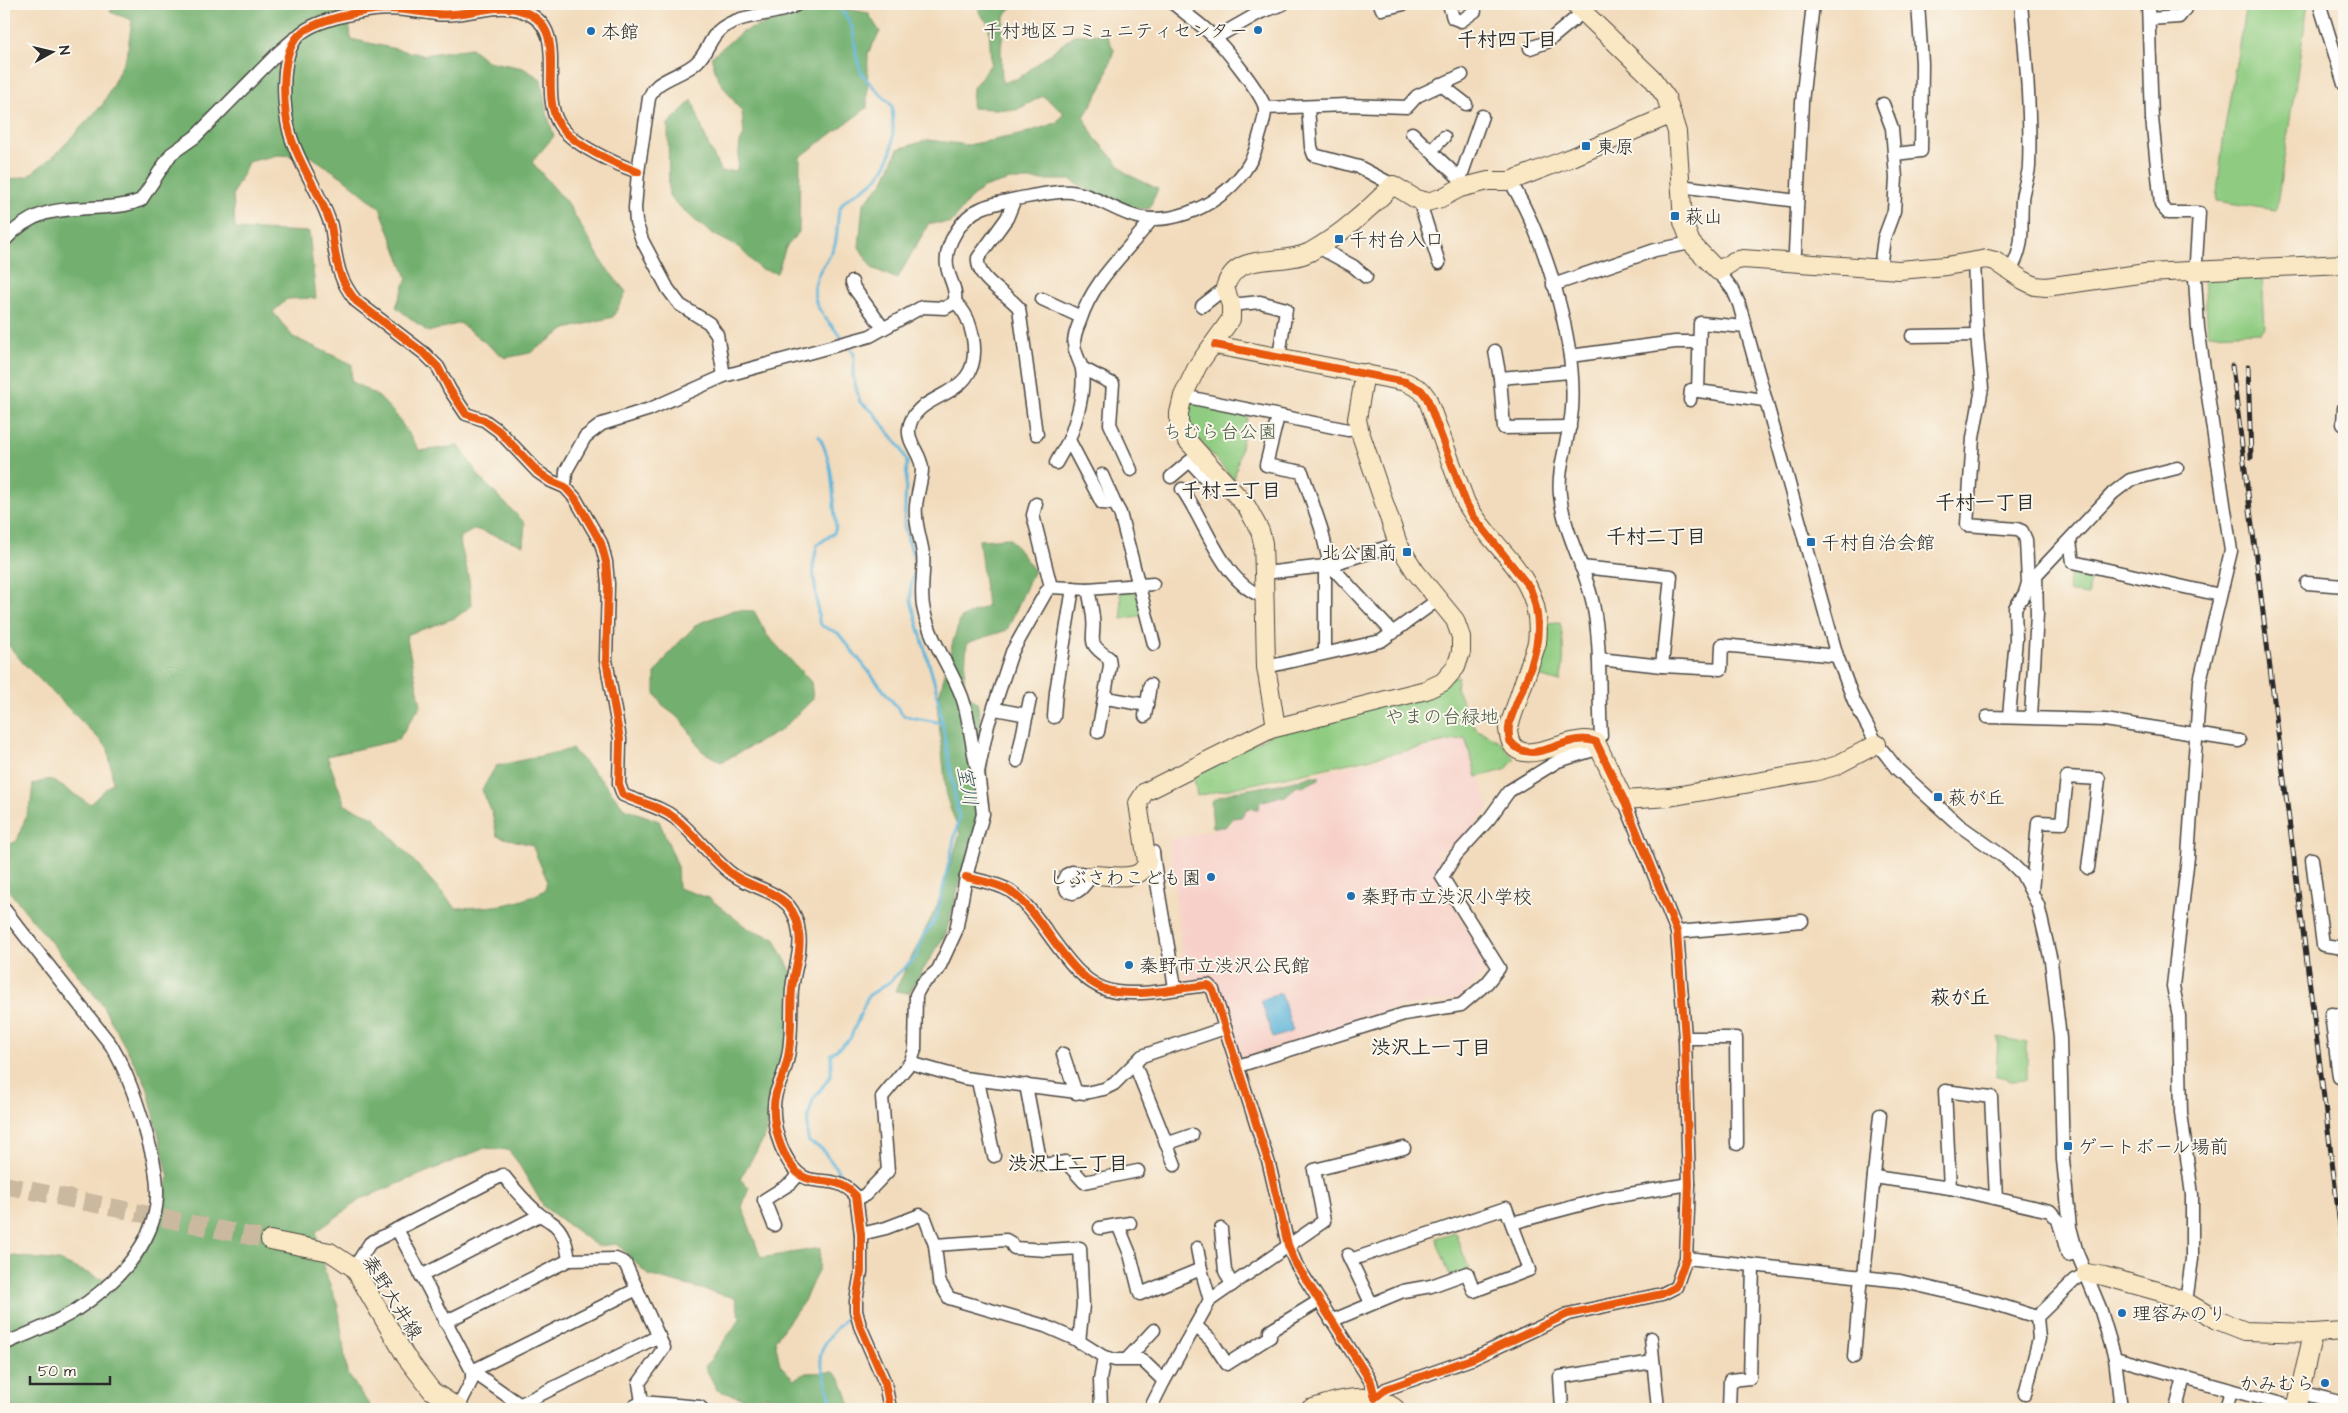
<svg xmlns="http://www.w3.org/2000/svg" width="2348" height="1413" viewBox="0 0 2348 1413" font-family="'Architects Daughter','Klee One',sans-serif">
<rect width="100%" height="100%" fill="#fbf7ec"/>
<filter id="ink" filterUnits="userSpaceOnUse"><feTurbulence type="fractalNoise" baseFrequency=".02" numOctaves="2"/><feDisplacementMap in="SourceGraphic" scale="10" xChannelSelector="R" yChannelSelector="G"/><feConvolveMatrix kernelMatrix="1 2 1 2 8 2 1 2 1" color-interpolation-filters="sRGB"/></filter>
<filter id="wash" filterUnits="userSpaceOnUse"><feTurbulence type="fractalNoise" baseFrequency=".0096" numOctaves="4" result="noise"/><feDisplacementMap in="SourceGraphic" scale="20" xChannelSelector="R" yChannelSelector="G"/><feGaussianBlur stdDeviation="1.12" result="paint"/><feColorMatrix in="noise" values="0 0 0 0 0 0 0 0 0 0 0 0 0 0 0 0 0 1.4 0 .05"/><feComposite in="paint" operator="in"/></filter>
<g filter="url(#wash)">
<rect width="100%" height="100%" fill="#f2dbbc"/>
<path fill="#f7d1c9" d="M1465 739 1489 807 1464 839 1437 852 1442 866 1436 879 1492 968 1459 998 1398 1008 1242 1058 1211 978 1187 980 1185 978 1169 840 1233 825 1226 795Z"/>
<g fill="#8fcc81" stroke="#5d7c56">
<path d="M2246 4H2308L2276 210 2216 201 2224 133Z"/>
<path d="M2262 275 2265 327 2261 332 2208 334 2204 279Z"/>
<path d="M1193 402 1248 414 1234 480 1189 428C1186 419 1186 409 1193 402Z"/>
<path d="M2070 566 2093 571 2088 595 2068 592Z"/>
<path d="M1135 591 1143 615 1122 619 1120 592Z"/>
<path d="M1560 622C1564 642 1565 663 1560 682L1535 675 1544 623Z"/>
<path d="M1458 676 1456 688 1476 729 1501 742 1507 751 1515 759 1505 770 1477 777 1465 738 1197 796 1193 774 1274 733Z"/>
<path d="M1998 1037 2027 1043V1080L2009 1081 2008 1078 1996 1077Z"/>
<path d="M1455 1232 1469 1269 1450 1276 1436 1238Z"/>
</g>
<g fill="#73b06f" stroke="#4f6e4d">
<path d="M114 4H454L348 13 351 39 423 55 471 48 487 61 523 68 541 79 546 110 554 136 532 162 568 204 604 265 626 292 613 317 566 329 530 353 505 358 460 323 428 332 396 307 407 278 380 208 342 177 312 157 278 155 248 162 233 194 235 229 309 232 316 298 287 299 273 312 293 337 352 364 351 381 379 397 396 415 420 451 459 446 481 479 525 523 523 545 475 529 459 538 469 579 471 606 455 618 406 635 421 705 398 740 327 756 345 805 374 817 456 908C490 907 515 907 545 890L547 880 532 845 497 836 492 813 482 790 496 766 572 749 605 784 624 808 659 821 677 864 678 888 709 898 747 928 774 938 804 996 796 1044 776 1067 766 1135 740 1179 749 1187 742 1207 761 1258 820 1248 819 1268 804 1301 775 1340 780 1365 794 1379 806 1373 834 1372 841 1380 852 1409H785L769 1396 748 1400 717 1390 705 1367 740 1319 735 1298 648 1275 617 1244 597 1246 544 1207 517 1161 508 1150 485 1148 361 1199 316 1232 325 1273 338 1306 347 1373 372 1409H4V1255L59 1261 102 1279 137 1266 169 1178 147 1086 101 1003 4 885V847L17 841 31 802 33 784 50 779 90 804 113 782 108 748 24 664 4 640V181L28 176 56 154 103 104 127 55 132 20 110 12Z"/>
<path d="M821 4 868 13 880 32 868 53 867 108 800 157 799 232 786 247 777 273 760 269 740 248 715 235 697 222 669 197 668 124 692 100 707 142 721 172 737 170 740 142 744 135 742 112 718 79 711 57 742 32Z"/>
<path d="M979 4H1014L1004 18 1001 50 1002 83 1019 78 1074 35 1106 34 1114 50 1102 87 1084 117 1094 137 1127 174 1158 189 1149 209 1116 208 1071 180H1010L983 188 969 200 951 223H929L897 279 872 268 859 247 863 204 884 181 898 149 928 140 968 145 1019 135 1056 123 1064 113 1043 96 1016 110 972 108 973 88 991 64 989 25 979 12Z"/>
<path d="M1009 538 1034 570 1007 630 967 643 963 691 977 702 988 765 975 827 946 933 909 993 895 991 937 906 960 834 947 799 937 704 954 638 961 618 987 606 979 540Z"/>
<path d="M734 610 754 611 767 635 811 682 813 699 780 731 721 762 702 751 682 720 664 707 655 693V674L671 651 697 624Z"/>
<path d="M1311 776H1319V779L1302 787 1297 786 1284 797 1281 796 1260 802 1258 809 1248 808 1241 817 1232 818 1225 827H1213L1211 802C1225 787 1288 787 1311 776Z"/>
</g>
<path fill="#5db5da" stroke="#447082" d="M1281 993 1293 1031 1273 1038 1261 1000Z"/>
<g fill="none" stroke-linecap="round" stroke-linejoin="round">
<g stroke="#5db5da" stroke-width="3">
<path d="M835 4C863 30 849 42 861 71 865 82 885 96 892 106 894 134 896 164 871 183 863 190 850 195 843 203 835 214 839 231 835 244 832 254 825 262 820 271 804 303 825 317 844 340"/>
<path d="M848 345 854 354 853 376 860 402 873 412 901 448 907 462 904 527 914 558 915 569 911 586V601L936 688 959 818 936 919 923 936 916 957 888 983 868 996 850 1039 831 1054V1075L813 1100 808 1118 807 1134 809 1142 822 1149 839 1172 856 1185"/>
<path d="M819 436C835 467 832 492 836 527L834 533 817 545 813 567 819 621 822 626 838 633 904 716 943 723"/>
<path d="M833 1409 820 1358C822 1342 837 1328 848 1316"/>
</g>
</g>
</g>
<g filter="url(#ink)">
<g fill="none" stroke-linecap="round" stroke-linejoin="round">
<path stroke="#cab89f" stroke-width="18" stroke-dasharray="18 9" stroke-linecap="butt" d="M4 1185 270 1240"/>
<defs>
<g id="street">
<path d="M1380 4 1382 9 1404 4"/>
<path d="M1449 4 1453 18 1461 21 1475 11"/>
<path d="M2148 4 2152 118 2161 205 2168 213H2199L2195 278 2198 328 2231 551 2200 681 2188 857 2173 986 2179 1016 2181 1113 2192 1195V1259L2186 1302"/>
<path d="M2321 4V9L2344 84"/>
<path d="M2149 19 2179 17 2185 9V4"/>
<path d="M1215 38 1259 13 1283 4"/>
<path d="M1530 48 1547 42 1583 12"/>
<path d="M1440 84 1466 104"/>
<path d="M1308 107 1311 147 1314 155 1359 167 1393 185"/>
<path d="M1265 108 1347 105 1407 107 1417 96 1462 75"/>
<path d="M1412 133 1460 179 1464 187"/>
<path d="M1431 151 1444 137"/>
<path d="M1895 154 1921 151 1922 63 1918 4"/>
<path d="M638 172C616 164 572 145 559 124 537 88 572 27 522 11 495 1 464 18 436 14 420 12 404 9 387 9 365 10 314 19 298 36 279 57 283 109 290 134 299 165 319 191 329 220 332 226 332 233 333 239 337 265 339 280 356 301L425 354 438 367 450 390 466 414 484 420 499 431 538 472 551 481 565 487 575 498 601 543 606 562 608 584 606 660 620 739 619 784 623 795C640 803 660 806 675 818 696 835 711 858 732 874 750 887 772 889 788 905 794 912 798 923 799 933 802 951 794 970 792 989 790 1012 793 1038 787 1061 785 1072 780 1082 776 1093 770 1115 777 1143 789 1162 809 1195 831 1168 856 1196L861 1234V1272L856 1301V1311L860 1326 885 1383 890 1409"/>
<path d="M1460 179 1482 116"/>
<path d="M1510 181C1545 238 1577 342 1572 409 1570 437 1557 467 1560 495 1564 533 1585 566 1593 604 1602 647 1598 692 1601 736L1596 742"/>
<path d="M1680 186 1797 201"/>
<path d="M1419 200 1439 263"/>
<path d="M1014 201 1007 218 978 258C976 280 1007 293 1019 308L1036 434H1037"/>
<path d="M1152 219C1126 253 1093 280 1080 321 1077 328 1074 336 1074 343 1074 352 1080 361 1082 369 1085 393 1077 418 1069 440L1102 503 1115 504 1120 513 1154 644"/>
<path d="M4 241C35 206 63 210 107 207 119 206 130 205 141 200L171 154 195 137 279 52 294 39"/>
<path d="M1318 247 1353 266 1366 277"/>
<path d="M1974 260 1977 335 1982 388 1973 438 1967 525 2017 529 2022 531 2026 540 2028 583 2025 593 2015 608 2016 639 2009 716"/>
<path d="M1793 261 1795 252 1802 102 1813 4"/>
<path d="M1880 268 1884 238 1894 211 1896 178 1892 128 1883 104"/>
<path d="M1718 271 1733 290 1739 304 1837 656 1854 701 1877 744 1887 756 1897 769 1959 825 2008 860 2022 874 2038 905 2051 961 2060 1038 2063 1160 2070 1227 2077 1253 2100 1308 2115 1358 2121 1409"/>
<path d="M2010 271C2026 244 2020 229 2022 201 2022 190 2028 179 2029 167 2031 113 2026 58 2021 4"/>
<path d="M852 282 854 288 883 328"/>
<path d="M1553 285 1655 250 1691 243"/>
<path d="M1042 299 1081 317"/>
<path d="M955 302C957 287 949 280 947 266 944 245 962 216 982 208 997 202 1056 190 1071 192 1099 195 1123 219 1153 219 1197 220 1248 185 1258 141 1260 132 1266 117 1265 108 1262 94 1226 49 1214 37 1202 25 1187 15 1174 4"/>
<path d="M955 302C966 312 970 323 973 338 984 403 914 388 909 429 907 443 922 455 922 469 922 480 917 494 916 506 914 523 921 538 923 554 925 573 919 591 924 611 931 642 951 668 962 697 970 719 971 745 977 768"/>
<path d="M1231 305 1260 302 1286 309 1279 357"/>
<path d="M1202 306 1225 288"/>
<path d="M1912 336 1977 335"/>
<path d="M1495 351 1500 378"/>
<path d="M1570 356 1675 342H1699"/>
<path d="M1082 368 1113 384 1110 424 1131 470"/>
<path d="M724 376 717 334 709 323 680 305 668 289 642 240 636 222 635 208 638 172 649 98 653 90 658 85C670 76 687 72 697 62 708 52 710 36 722 28 744 12 775 17 798 4"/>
<path d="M1698 391 1700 323 1745 327"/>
<path d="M1183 396 1348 430 1359 429"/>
<path d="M1690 400 1691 390 1764 400"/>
<path d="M2344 408 2343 424 2344 425"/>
<path d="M1278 416 1266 465 1302 472 1321 528 1330 565 1393 633"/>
<path d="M1570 427 1504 428 1500 378 1570 372"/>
<path d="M1056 463 1069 440"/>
<path d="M1102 475 1115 504"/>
<path d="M1171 477 1190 461 1214 488 1228 486"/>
<path d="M565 487 566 471 585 437 602 424 650 409 724 376 870 336 922 307 945 308 955 302"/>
<path d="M1182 489C1206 522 1223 585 1265 597"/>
<path d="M1036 504 1033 515 1051 587"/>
<path d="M2070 541 2073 562 2220 595"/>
<path d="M1325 566V653"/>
<path d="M1581 567 1671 576 1662 666"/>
<path d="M1264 573 1325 566 1398 544"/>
<path d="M2307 583 2344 586"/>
<path d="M1088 589C1090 599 1092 608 1093 617 1096 641 1084 641 1109 658L1110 666 1098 732"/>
<path d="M1599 659 1662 666 1721 669 1722 645 1837 656"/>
<path d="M1266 667 1381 641 1439 599"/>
<path d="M1106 698 1147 705"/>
<path d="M995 709 1027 715"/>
<path d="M1145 716 1150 685"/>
<path d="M1054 717 1056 692 1073 588"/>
<path d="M1987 717 2105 720 2239 741"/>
<path d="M2031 717 2037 614 2036 575 2113 493 2130 480 2177 468"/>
<path d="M1017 761 1030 699"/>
<path d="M1153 852C1158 898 1168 942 1175 988"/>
<path d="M2312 859 2323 945 2344 948"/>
<path d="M1072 872 1094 875C1086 880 1083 891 1073 893L1067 891 1063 881 1066 875Z"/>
<path d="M966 877C980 881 998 883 1010 891 1047 916 1068 985 1116 992 1145 996 1179 988 1208 985L1213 990 1269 1164 1288 1245 1296 1264 1371 1382 1375 1398 1386 1389 1474 1358 1568 1314 1662 1294 1676 1287 1686 1258 1689 1184 1685 1038 1677 932 1624 800"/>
<path d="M2032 891 2038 822 2062 823 2067 777 2099 779 2088 868"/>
<path d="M4 909 111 1045C127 1072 136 1099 145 1129 151 1150 158 1174 157 1196 156 1245 112 1287 73 1312 51 1325 27 1334 4 1344"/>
<path d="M1677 932 1802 921"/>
<path d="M1685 1038H1736L1737 1144"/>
<path d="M1063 1054 1076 1093"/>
<path d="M910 1063 964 1078 1085 1093 1104 1089 1114 1084 1142 1056 1225 1028"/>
<path d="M1135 1065 1175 1165"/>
<path d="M1238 1066 1404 1014 1461 1005 1487 983 1499 968 1442 877 1456 855 1489 819 1509 791 1558 761 1600 748"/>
<path d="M2339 1077 2331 1014 2344 1015"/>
<path d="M978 1081 994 1156"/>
<path d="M1026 1085 1041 1165 1066 1162 1084 1182 1138 1171"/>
<path d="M1166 1144 1192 1135"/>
<path d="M1874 1177 1950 1188 2050 1211 2058 1220 2068 1255 2077 1253"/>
<path d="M1950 1188 1945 1091 1991 1097 1996 1198"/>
<path d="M857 1199 865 1195 888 1171 882 1097 910 1063 915 1050 916 995 922 984 938 970 956 931 966 877 983 814 978 772 988 725 1012 652 1046 592 1051 587 1088 589 1153 584"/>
<path d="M1512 1223 1606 1198 1689 1184"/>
<path d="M774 1225 764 1200 791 1183 798 1175"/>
<path d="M1118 1225 1130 1254 1140 1294 1201 1269 1210 1300"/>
<path d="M1100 1228 1130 1223"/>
<path d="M397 1229 472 1371V1380L458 1408"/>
<path d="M1221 1229 1225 1271 1232 1285"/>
<path d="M861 1234 886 1228 920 1215 925 1218 935 1245 939 1281 949 1298 1045 1326 1077 1340 1104 1357 1115 1360H1142L1164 1381"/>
<path d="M935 1245 1006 1240 1011 1243 1014 1248 1047 1250 1080 1248 1083 1305 1079 1342"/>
<path d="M1197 1248 1201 1269"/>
<path d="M1348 1255 1371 1303"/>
<path d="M1686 1258 1900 1281 1990 1302 2037 1317"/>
<path d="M354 1268 370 1243 503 1175C514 1189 525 1202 538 1213 542 1217 547 1219 551 1222 564 1230 567 1246 569 1260"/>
<path d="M421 1276 540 1215"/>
<path d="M1864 1276 1880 1115"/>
<path d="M2037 1317 2075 1280 2086 1273"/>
<path d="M1331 1321 1403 1291 1431 1286 1467 1273 1474 1291 1529 1270 1506 1208 1350 1260"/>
<path d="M445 1322 569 1260 616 1259 625 1263 664 1348 639 1383 642 1402"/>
<path d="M1196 1326 1211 1340 1227 1364 1270 1337V1331L1319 1301"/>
<path d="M1651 1338 1658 1409"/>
<path d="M1854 1357 1861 1275"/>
<path d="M2115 1358 2296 1408"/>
<path d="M1127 1359 1154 1330"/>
<path d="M2300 1392 2344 1403V1407"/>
<path d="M2025 1394 2039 1339 2037 1317"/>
<path d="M519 1405 659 1336"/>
<path d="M526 1409 472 1371 637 1289"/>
<path d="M629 1409 642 1402 700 1407 702 1409"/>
<path d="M1101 1409 1100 1380 1104 1357"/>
<path d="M1150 1409 1164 1381 1210 1300 1324 1221 1314 1170 1404 1148"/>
<path d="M1562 1409 1560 1377 1653 1362"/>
<path d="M1729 1409 1730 1380 1750 1378 1753 1267"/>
<path d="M2176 1409 2184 1377"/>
<path d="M2226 1409 2231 1390"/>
</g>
<g id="secondary">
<path d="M1575 4 1652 78 1666 97 1677 132 1683 222 1691 243 1718 271 1734 261 1743 259 1899 270 1946 266 1987 259 1995 261 2023 280 2035 286 2046 287 2146 273 2344 264"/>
<path d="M1215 345 1406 382 1421 390 1427 398 1466 503C1495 554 1545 576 1537 643L1508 729C1512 780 1569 730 1596 742L1624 800 1669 797 1814 772 1835 766 1877 744"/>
<path d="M1276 727 1266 667 1264 573 1263 543 1260 531 1247 507 1186 439 1179 424V413L1183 396 1198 365 1231 319V305L1225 288C1236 249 1280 267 1310 252 1341 235 1368 210 1393 185L1416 199 1427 202 1441 198 1460 188 1488 181H1510L1570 158 1672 114"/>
<path d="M1094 875C1111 875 1142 883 1147 862L1138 803 1145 792 1271 729 1426 690 1443 682 1456 667 1461 652V637L1455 620 1415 571 1398 544 1359 429 1357 419 1365 373"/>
<path d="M270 1240 330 1252 354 1268 406 1357 432 1391 460 1409"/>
<path d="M2086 1273 2104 1276 2161 1292 2186 1302 2217 1320 2245 1331 2313 1333 2344 1331"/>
<path d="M1310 1409C1337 1400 1371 1389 1396 1409"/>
<path d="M2296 1409 2313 1333"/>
</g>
</defs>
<use href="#street" stroke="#494541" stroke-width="15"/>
<use href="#secondary" stroke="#494541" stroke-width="20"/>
<use href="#street" stroke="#fff" stroke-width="12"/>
<use href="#secondary" stroke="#fae7c3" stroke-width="18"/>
<defs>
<g id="rail">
<path d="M2232 366 2344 1257"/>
<path d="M2248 367 2251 457"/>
</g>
</defs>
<use href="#rail" stroke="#2b2b2b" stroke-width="5"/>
<use href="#rail" stroke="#fbf7ec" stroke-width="3" stroke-dasharray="9" stroke-linecap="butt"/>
<defs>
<g id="cycleway">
<path d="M638 172C616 164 572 145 559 124 537 88 572 27 522 11 495 1 464 18 436 14 420 12 404 9 387 9 365 10 314 19 298 36 279 57 283 109 290 134 299 165 319 191 329 220 332 226 332 233 333 239 337 265 339 280 356 301L425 354 438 367 450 390 466 414 484 420 499 431 538 472 551 481 565 487 575 498 601 543 606 562 608 584 606 660 620 739 619 784 623 795C640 803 660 806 675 818 696 835 711 858 732 874 750 887 772 889 788 905 794 912 798 923 799 933 802 951 794 970 792 989 790 1012 793 1038 787 1061 785 1072 780 1082 776 1093 770 1115 777 1143 789 1162 809 1195 831 1168 856 1196L861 1234V1272L856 1301V1311L860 1326 885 1383 890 1409"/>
<path d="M966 877C980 881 998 883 1010 891 1047 916 1068 985 1116 992 1145 996 1179 988 1208 985L1213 990 1269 1164 1288 1245 1296 1264 1371 1382 1375 1398 1386 1389 1474 1358 1568 1314 1662 1294 1676 1287 1686 1258 1689 1184 1685 1038 1677 932 1624 800 1596 742C1568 729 1533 771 1510 741 1506 726 1512 715 1518 700 1534 661 1547 630 1530 588L1473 516 1466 503 1427 398 1421 390 1406 382 1215 345"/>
</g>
</defs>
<use href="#cycleway" stroke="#fbf7ec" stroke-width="11"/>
<use href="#cycleway" stroke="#e8590c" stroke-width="8"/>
</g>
</g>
<g fill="#1f6fb2" stroke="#fbf7ec" stroke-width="2">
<circle cx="1258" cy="30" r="5"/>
<circle cx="591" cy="31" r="5"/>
<rect x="1581" y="141" width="10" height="10" rx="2.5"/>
<rect x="1670" y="211" width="10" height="10" rx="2.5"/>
<rect x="1334" y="234" width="10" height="10" rx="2.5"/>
<rect x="1806" y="537" width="10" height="10" rx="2.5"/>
<rect x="1402" y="547" width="10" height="10" rx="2.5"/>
<rect x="1933" y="792" width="10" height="10" rx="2.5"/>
<circle cx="1211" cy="877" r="5"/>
<circle cx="1351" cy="896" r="5"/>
<circle cx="1129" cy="965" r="5"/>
<rect x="2063" y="1141" width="10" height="10" rx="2.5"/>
<circle cx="2122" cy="1313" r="5"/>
<circle cx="2325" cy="1383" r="5"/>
</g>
<g text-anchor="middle" stroke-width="4" stroke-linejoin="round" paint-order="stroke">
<g font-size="19" fill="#2b2b2b" stroke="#fbf7ec" text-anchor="start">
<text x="1248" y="37" text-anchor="end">千村地区コミュニティセンター</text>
<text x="601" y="38">本館</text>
<text x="1596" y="153">東原</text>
<text x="1685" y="223">萩山</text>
<text x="1349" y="246">千村台入口</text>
<text x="1821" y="549">千村自治会館</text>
<text x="1397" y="559" text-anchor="end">北公園前</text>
<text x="1948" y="804">萩が丘</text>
<text x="1201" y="884" text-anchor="end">しぶさわこども園</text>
<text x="1361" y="903">秦野市立渋沢小学校</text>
<text x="1139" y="972">秦野市立渋沢公民館</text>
<text x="2078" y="1153">ゲートボール場前</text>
<text x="2132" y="1320">理容みのり</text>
<text x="2315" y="1390" text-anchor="end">かみむら</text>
</g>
<g font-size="19" fill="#495b45" stroke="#fbf7ec">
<text x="1220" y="438">ちむら台公園</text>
<text x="1442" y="723">やまの台緑地</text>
</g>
<g font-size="19" fill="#2b2b2b" stroke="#fbf7ec">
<text transform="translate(393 1297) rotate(58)" y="7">秦野大井線</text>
</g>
<g font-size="20" font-weight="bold" fill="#2b2b2b" stroke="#fbf7ec">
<text x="1507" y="46">千村四丁目</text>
<text x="1231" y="497">千村三丁目</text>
<text x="1985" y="509">千村一丁目</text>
<text x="1656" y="543">千村二丁目</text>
<text x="1960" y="1004">萩が丘</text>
<text x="1431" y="1054">渋沢上一丁目</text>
<text x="1068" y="1170">渋沢上二丁目</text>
</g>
<g font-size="20" font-style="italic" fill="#3c5b68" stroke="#fbf7ec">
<text transform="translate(968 786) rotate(80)" y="7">室川</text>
</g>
</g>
<rect width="2348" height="1413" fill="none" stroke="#fbf7ec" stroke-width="20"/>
<g transform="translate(52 52) rotate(82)" stroke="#fbf7ec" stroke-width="4" paint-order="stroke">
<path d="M0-4L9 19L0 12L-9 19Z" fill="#2b2b2b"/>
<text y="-8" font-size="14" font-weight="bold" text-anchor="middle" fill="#2b2b2b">N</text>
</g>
<path d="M30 1376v8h80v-8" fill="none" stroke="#2b2b2b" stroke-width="2.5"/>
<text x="38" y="1376" font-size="15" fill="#2b2b2b" stroke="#fbf7ec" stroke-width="4" paint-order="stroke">50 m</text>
</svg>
